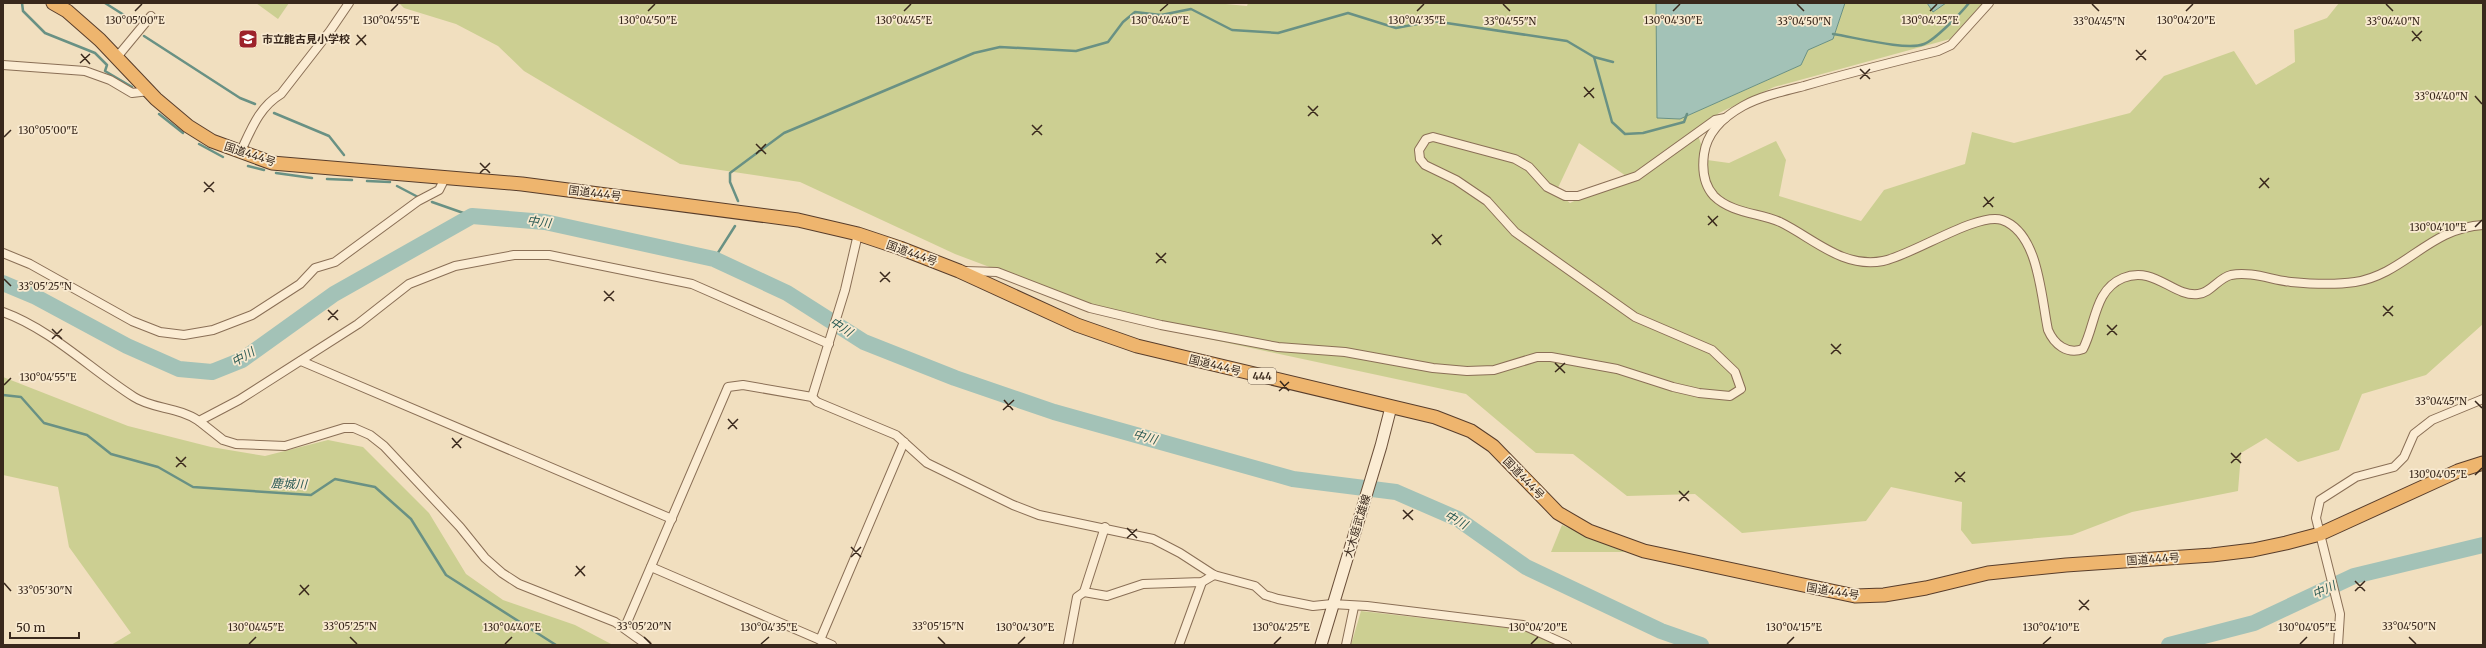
<svg xmlns="http://www.w3.org/2000/svg" width="2486" height="648" viewBox="0 0 2486 648" font-family="Merriweather,'Noto Sans JP',serif">
<rect width="100%" height="100%" fill="#f1dfbf"/>
<g fill="#cccf92" fill-rule="evenodd">
<path d="M256 3H289L278 19Z"/>
<path d="M399 3H1215L1247 6 1248 3H1656L1657 118 1680 119 1801 65 1808 50 1833 39 1845 3H1927L1933 12 1946 3H1983L1950 39 1774 87 1719 113 1697 133 1707 160 1729 163 1776 141 1786 160 1779 196 1861 221 1884 190 1965 164 1972 132 2014 143 2130 113 2164 76 2234 51 2256 85 2295 62 2294 30 2327 18 2339 3H2483V324L2426 375 2362 394 2339 450 2298 462 2266 438 2241 453 2238 491 2132 512 2072 535 1972 544 1961 530 1962 502 1891 487 1866 521 1742 533 1695 494 1627 496 1573 454 1536 453 1466 394 1144 325 955 254 800 182 680 164 524 71 498 46 456 24 404 8ZM1579 143 1626 176 1570 203 1556 192Z"/>
<path d="M3 377 128 426 211 447 265 456 328 440 363 447 429 513 466 574 503 600 575 625 613 645H111L131 633 69 547 58 487 3 475Z"/>
<path d="M1562 525 1625 552H1551Z"/>
<path d="M1361 611 1526 630 1556 645H1351Z"/>
</g>
<g fill="#a3c2b7" stroke="#699184">
<path d="M1656 3H1845L1833 39 1808 50 1801 65 1680 119 1657 118Z"/>
<path d="M1927 3H1946L1933 12Z"/>
</g>
<g fill="none" stroke-linecap="round" stroke-linejoin="round">
<g stroke="#699184" stroke-width="2.5">
<path d="M22 3 23 11 45 33 95 53 107 65 105 71 132 87"/>
<path d="M105 3 124 15"/>
<path d="M1833 34C1854 37 1906 51 1924 44 1935 40 1961 13 1969 3"/>
<path d="M144 36 240 98 255 104"/>
<path d="M1594 57 1612 122 1625 134 1643 133 1684 122 1687 114"/>
<path d="M274 113 329 136 344 155"/>
<path d="M159 114 183 133"/>
<path d="M199 144 223 157"/>
<path d="M248 166 264 170"/>
<path d="M276 173 312 178"/>
<path d="M327 179 352 180"/>
<path d="M367 181 390 182"/>
<path d="M397 186 418 197"/>
<path d="M738 201 730 182V173L784 133 974 53 1000 47 1076 51 1108 42 1123 22 1135 12 1161 15 1191 9 1232 30 1278 33 1348 13 1396 28 1433 21 1567 41 1594 57 1613 62"/>
<path d="M432 202 472 216"/>
<path d="M714 259 735 226"/>
<path d="M3 395 21 397 44 423 87 435 111 454 158 467 193 487 311 495 335 479 375 487 411 519 446 575 556 645"/>
</g>
<g stroke="#a3c2b7" stroke-width="16">
<path d="M3 283 36 297 127 346 179 369 212 372 242 360 334 294 472 216 545 222 714 259 787 293 864 342 955 378 1054 412 1293 479 1396 492 1458 519 1526 567 1661 631 1701 645"/>
<path d="M2169 645 2254 623 2354 576 2483 545"/>
</g>
<defs>
<g id="minor">
<path d="M1989 3 1951 45 1938 51C1893 62 1848 73 1804 86 1784 91 1761 96 1743 106 1725 116 1707 132 1704 154 1702 169 1703 184 1714 196 1731 213 1759 213 1780 222 1813 238 1843 269 1883 261 1913 255 1977 212 2002 220 2039 233 2041 297 2048 330 2054 344 2067 355 2083 349 2096 324 2094 290 2123 278 2154 265 2173 297 2198 294 2211 293 2218 278 2231 275 2251 271 2272 280 2291 282 2312 284 2335 285 2355 282 2405 274 2429 228 2483 225"/>
<path d="M117 57 151 16"/>
<path d="M3 65 85 71 110 80 132 93 149 91"/>
<path d="M240 153C251 130 259 107 281 94L330 31 349 3"/>
<path d="M3 253 30 264 132 321 160 332 184 335 213 330 252 315 300 284 315 268 335 262 418 201 439 190 445 178"/>
<path d="M966 271 997 272 1090 308 1161 325 1278 347 1345 352 1433 368 1467 371 1494 370 1537 357H1551L1617 369 1673 387 1699 393 1730 396 1741 389 1735 372 1712 350 1635 317 1515 232 1487 201 1456 180 1425 165 1420 159 1419 150 1426 139 1433 137 1515 159 1529 167 1547 187 1565 196H1578L1637 176 1715 120 1725 118"/>
<path d="M3 312C52 330 90 369 134 397 152 409 179 407 199 421L239 400 358 324 409 284 455 266 514 255H549L692 284 829 344"/>
<path d="M301 361 672 519"/>
<path d="M812 397 845 290 858 234"/>
<path d="M199 421 223 440 236 444 285 446 344 428H354L370 435 384 446 460 527 485 558 502 573 519 584 615 622 647 645"/>
<path d="M1105 527 1084 592 1107 596 1143 584 1202 582 1214 575"/>
<path d="M651 567 832 645"/>
<path d="M625 627 728 387 743 385 812 397 817 402 896 435 927 463 1013 505 1039 515 1153 539 1180 553 1214 575 1255 586 1265 595 1278 599 1313 606 1332 604 1367 606 1523 625 1567 645"/>
<path d="M820 640 904 442"/>
<path d="M1068 645 1077 597 1084 592"/>
<path d="M1179 645 1202 582"/>
<path d="M1346 645 1354 607"/>
<path d="M2338 645 2340 614 2316 518 2320 500 2356 477 2394 467 2404 457 2414 434 2432 420 2483 399"/>
</g>
<path id="secondary" d="M1321 645 1381 446 1391 407"/>
<path id="trunk" d="M53 3 67 11 100 40 156 99 188 126 212 141 272 163 522 184 798 220 858 234 900 248 959 271 1077 325 1137 346 1435 417 1471 431 1493 446 1558 513 1589 531 1644 551 1855 596 1884 595 1926 588 1988 573 2066 565 2212 555 2253 550 2286 543 2320 534 2458 471 2483 463"/>
</defs>
<use href="#minor" stroke="#8a6f56" stroke-width="10"/>
<use href="#secondary" stroke="#6c503a" stroke-width="13"/>
<use href="#trunk" stroke="#583d2b" stroke-width="15"/>
<use href="#minor" stroke="#fbecd3" stroke-width="8"/>
<use href="#secondary" stroke="#fbecd3" stroke-width="11"/>
<use href="#trunk" stroke="#eeb56e" stroke-width="13"/>
</g>
<path fill="none" stroke="#39281c" stroke-width="1.5" d="M1503 4 1510 11M1797 4 1804 11M2092 4 2099 11M2386 4 2393 11M135 11 142 4M391 11 398 4M648 11 655 4M904 11 911 4M1160 11 1168 4M1417 11 1424 4M1673 11 1680 4M1930 11 1937 4M2186 11 2193 4M2412 31 2421 41M357 35 366 45M2412 41 2422 31M356 45 366 35M2136 50 2146 60M81 54 90 64M2136 60 2146 50M80 63 90 54M1860 69 1870 79M1860 79 1870 69M1584 87 1594 98M2475 96 2482 104M1584 97 1594 88M1308 106 1318 116M1308 116 1318 106M1032 125 1042 135M1032 135 1042 125M4 137 11 130M756 144 766 154M756 154 766 144M480 163 490 173M480 173 490 163M2260 178 2269 188M204 182 214 192M2259 188 2269 178M204 192 214 182M1984 197 1993 207M1983 207 1994 197M1708 216 1717 226M1708 225 1718 216M2475 227 2482 220M1432 234 1441 245M1432 244 1442 235M1156 253 1166 263M1156 263 1166 253M880 272 890 282M4 279 11 286M880 282 890 272M604 291 614 301M604 301 614 291M2383 306 2393 316M328 310 338 320M2383 316 2393 306M328 320 338 310M2107 325 2117 335M52 329 62 339M2107 335 2117 325M52 339 62 329M1831 344 1841 354M1831 354 1841 344M1555 363 1565 373M1555 372 1565 363M1280 381 1289 391M4 385 11 378M1279 391 1289 382M1004 400 1013 410M2475 401 2482 408M1003 410 1014 400M728 419 737 429M728 429 738 419M452 438 461 448M452 448 462 438M2231 453 2241 463M176 457 186 467M2231 463 2241 453M176 467 186 457M1955 472 1965 482M2475 475 2482 468M1955 482 1965 472M1679 491 1689 501M1679 501 1689 491M1403 510 1413 520M1403 519 1413 510M1127 528 1137 538M1127 538 1137 529M851 547 861 557M851 557 861 547M576 566 585 576M575 576 585 566M2355 581 2365 591M4 583 11 591M300 585 309 595M2355 591 2365 581M299 595 309 585M2079 600 2089 610M2079 610 2089 600M350 637 357 644M644 637 651 644M938 637 945 644M2409 637 2416 644M249 644 256 637M505 644 512 637M761 644 769 637M1018 644 1025 637M1274 644 1281 637M1531 644 1538 637M1787 644 1794 637M2043 644 2051 637M2300 644 2307 637"/>
<defs>
<symbol id="school-square" viewBox="-11 -11 22 22"><rect x="-9" y="-9" width="18" height="18" rx="4" fill="#9d222b" stroke="#f8e9cf"/><path d="M0-5L7-2L0 1L-7-2ZM-4 1L0 2.5L4 1V4Q0 6-4 4Z" fill="#fff"/></symbol>
</defs>
<g fill-rule="evenodd">
<use href="#school-square" x="237" y="28" width="22" height="22"/>
</g>
<g text-anchor="middle" stroke-width="3.5" stroke-linejoin="round" paint-order="stroke">
<rect fill="#f8e9cf" stroke="#726252" stroke-width="1" x="1248" y="368" width="28" height="16" rx="3"/>
<g font-size="10" font-weight="bold" fill="#39281c">
<text x="1262" y="380">444</text>
</g>
<g font-size="11" font-weight="bold" fill="#39281c" stroke="#f8e9cf" text-anchor="start">
<text x="262" y="43">市立能古見小学校</text>
</g>
<g font-size="11" fill="#39281c" stroke="#f8e9cf">
<text transform="translate(250 154) rotate(18)" y="4">国道444号</text>
<text transform="translate(595 193) rotate(7)" y="4">国道444号</text>
<text transform="translate(912 253) rotate(20)" y="4">国道444号</text>
<text transform="translate(1215 365) rotate(14)" y="4">国道444号</text>
<text transform="translate(1524 478) rotate(46)" y="4">国道444号</text>
<text transform="translate(1357 526) rotate(-73)" y="4">大木庭武雄線</text>
<text transform="translate(2153 559) rotate(-4)" y="4">国道444号</text>
<text transform="translate(1833 591) rotate(9)" y="4">国道444号</text>
</g>
<g font-size="12" font-style="italic" fill="#2a5a54" stroke="#f8e9cf">
<text transform="translate(539 222) rotate(7)" y="4">中川</text>
<text transform="translate(841 327) rotate(32)" y="4">中川</text>
<text transform="translate(243 357) rotate(-30)" y="4">中川</text>
<text transform="translate(1145 437) rotate(16)" y="4">中川</text>
<text transform="translate(289 484) rotate(2)" y="4">鹿城川</text>
<text transform="translate(1456 520) rotate(29)" y="4">中川</text>
<text transform="translate(2324 590) rotate(-25)" y="4">中川</text>
</g>
</g>
<g font-size="10" text-anchor="middle" fill="#39281c" stroke="#f8e9cf" stroke-width="3.5" stroke-linejoin="round" paint-order="stroke">
<text x="135" y="24">130°05'00"E</text>
<text x="391" y="24">130°04'55"E</text>
<text x="648" y="24">130°04'50"E</text>
<text x="904" y="24">130°04'45"E</text>
<text x="1160" y="24">130°04'40"E</text>
<text x="1417" y="24">130°04'35"E</text>
<text x="1673" y="24">130°04'30"E</text>
<text x="1930" y="24">130°04'25"E</text>
<text x="2186" y="24">130°04'20"E</text>
<text x="2393" y="25">33°04'40"N</text>
<text x="1510" y="25">33°04'55"N</text>
<text x="1804" y="25">33°04'50"N</text>
<text x="2099" y="25">33°04'45"N</text>
<text x="2441" y="100">33°04'40"N</text>
<text x="48" y="134">130°05'00"E</text>
<text x="2438" y="231">130°04'10"E</text>
<text x="45" y="290">33°05'25"N</text>
<text x="48" y="381">130°04'55"E</text>
<text x="2441" y="405">33°04'45"N</text>
<text x="2438" y="478">130°04'05"E</text>
<text x="45" y="594">33°05'30"N</text>
<text x="350" y="630">33°05'25"N</text>
<text x="644" y="630">33°05'20"N</text>
<text x="938" y="630">33°05'15"N</text>
<text x="2409" y="630">33°04'50"N</text>
<text x="256" y="631">130°04'45"E</text>
<text x="512" y="631">130°04'40"E</text>
<text x="769" y="631">130°04'35"E</text>
<text x="1025" y="631">130°04'30"E</text>
<text x="1281" y="631">130°04'25"E</text>
<text x="1538" y="631">130°04'20"E</text>
<text x="1794" y="631">130°04'15"E</text>
<text x="2051" y="631">130°04'10"E</text>
<text x="2307" y="631">130°04'05"E</text>
</g>
<rect width="2486" height="648" fill="none" stroke="#39281c" stroke-width="8"/>
<path d="M10 632v6h69v-6" fill="none" stroke="#39281c" stroke-width="2"/>
<text x="16" y="632" font-size="12" fill="#39281c" stroke="#f8e9cf" stroke-width="3" paint-order="stroke">50 m</text>
</svg>
